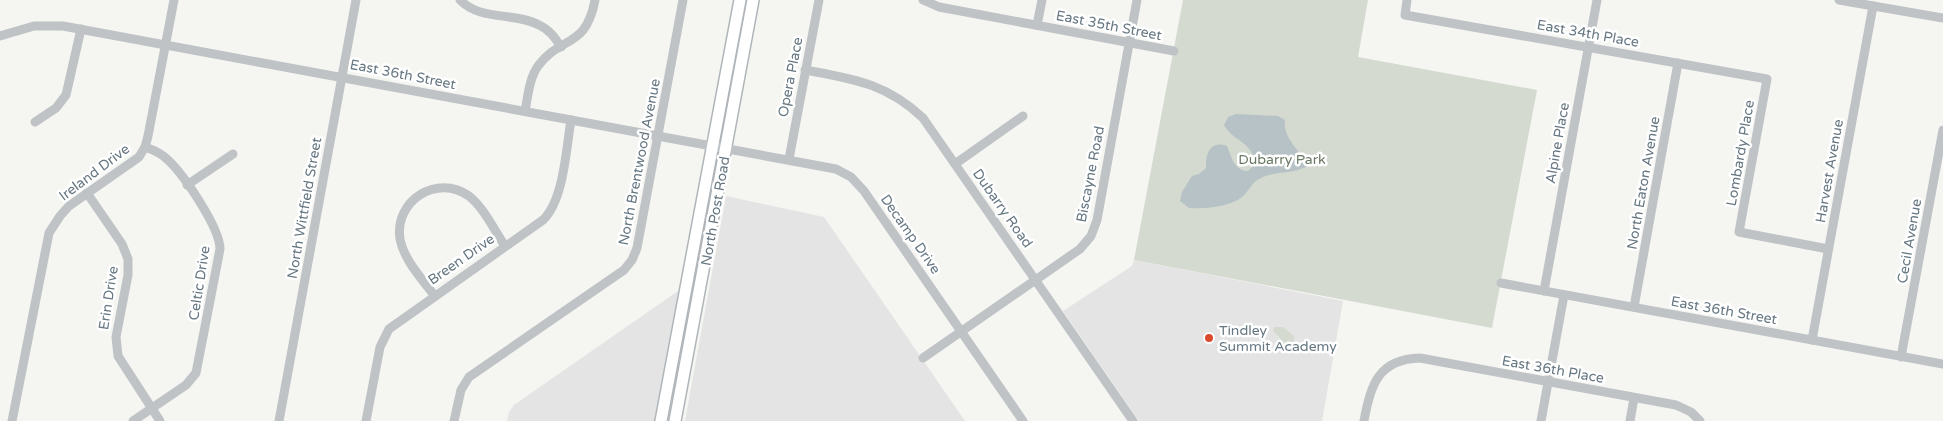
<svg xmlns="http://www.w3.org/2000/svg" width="1943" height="421" viewBox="0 0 1943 421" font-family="'Varela Round',sans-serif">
<rect width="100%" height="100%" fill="#f5f5f2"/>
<g fill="#e3e4e3">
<path d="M726 196 824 217 965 421H685Z"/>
<path d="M1134 260 1343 301 1322 421H1139L1063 311 1132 266Z"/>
<path d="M678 291 681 295 656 421H507L509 412 514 405Z"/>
</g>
<g fill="#d5dad1">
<path d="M1183 0H1368L1358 57 1537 90 1492 328 1134 260Z"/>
<path d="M1274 327H1283L1294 336V341L1288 349 1280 345V338L1273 331Z"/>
</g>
<path fill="#b6c2c6" d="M1236 114 1278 116 1285 120C1282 139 1302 150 1306 167 1291 174 1276 171 1261 178 1252 181 1249 192 1242 197 1230 207 1204 209 1189 208L1180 201 1182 192 1192 176 1199 174 1206 168C1205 153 1211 140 1227 146 1232 157 1233 170 1248 171L1254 165C1255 142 1233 142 1224 125L1228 117Z"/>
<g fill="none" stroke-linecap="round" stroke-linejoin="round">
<defs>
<g id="major">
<path d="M661 421 740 0"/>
<path d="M675 421 753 0"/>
</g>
</defs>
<use href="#major" stroke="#b0b5b9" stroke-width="14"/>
<g stroke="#bfc3c6" stroke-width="9">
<path d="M460 0C480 21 515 12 539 25 550 30 555 38 561 47"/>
<path d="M923 0 939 7 1174 51"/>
<path d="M1407 0 1405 15 1767 79 1739 232 1828 249"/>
<path d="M1839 0 1943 18"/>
<path d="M1037 25 1042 0"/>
<path d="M0 36 34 26H63L836 169 851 177 864 191 1023 421"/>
<path d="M805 70C853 79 886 83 923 118L1133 421"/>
<path d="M525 111C528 96 529 79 538 66 561 35 586 49 595 0"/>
<path d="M35 122 56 108 66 95 81 29"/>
<path d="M789 159 819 0"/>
<path d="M955 164 1023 116"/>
<path d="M187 185 233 154"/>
<path d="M87 193 122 244 128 259V275L116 337 118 356 160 421"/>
<path d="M1501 283 1943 364"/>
<path d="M1544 291 1597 0"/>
<path d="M434 295C422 279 404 260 400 239 394 201 437 173 469 196 484 208 494 230 505 246"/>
<path d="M1634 307 1678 63"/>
<path d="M1812 340 1873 6"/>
<path d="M1901 357 1943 130"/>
<path d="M923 358 1080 249 1091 236 1097 220 1137 0"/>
<path d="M12 421 49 233 60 216 69 206 139 157 145 147 148 136 174 0"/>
<path d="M133 421 186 385 196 373 220 249C220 228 184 175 168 160 162 154 154 150 145 147"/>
<path d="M279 421 356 0"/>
<path d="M366 421 380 347 389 329 543 220C564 200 566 149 571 120"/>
<path d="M454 421 461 390 469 377 624 270 632 260 637 248 683 0"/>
<path d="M1364 421C1370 386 1378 359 1420 358L1676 405 1691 412 1700 421"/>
<path d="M1541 421 1564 295"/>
<path d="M1630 421 1634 398"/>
</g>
<use href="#major" stroke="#fff" stroke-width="11"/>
</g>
<circle fill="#da4b2d" stroke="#fff" stroke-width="2" cx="1209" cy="338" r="5"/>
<g text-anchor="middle" stroke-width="5" stroke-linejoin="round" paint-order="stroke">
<g font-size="14" fill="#667782" stroke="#fff">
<text transform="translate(1109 25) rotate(11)" y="5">East 35th Street</text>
<text transform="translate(1588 33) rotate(10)" y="5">East 34th Place</text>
<text transform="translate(403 74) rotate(11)" y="5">East 36th Street</text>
<text transform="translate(790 77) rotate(-79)" y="5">Opera Place</text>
<text transform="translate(1557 143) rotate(-80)" y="5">Alpine Place</text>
<text transform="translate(1740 153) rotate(-80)" y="5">Lombardy Place</text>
<text transform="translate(639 162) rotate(-79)" y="5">North Brentwood Avenue</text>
<text transform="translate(1829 171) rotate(-80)" y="5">Harvest Avenue</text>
<text transform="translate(94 172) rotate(-37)" y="5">Ireland Drive</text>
<text transform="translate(1090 174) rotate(-79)" y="5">Biscayne Road</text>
<text transform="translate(1643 183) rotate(-80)" y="5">North Eaton Avenue</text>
<text transform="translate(304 208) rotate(-80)" y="5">North Wittfield Street</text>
<text transform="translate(1003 208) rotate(55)" y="5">Dubarry Road</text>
<text transform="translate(715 211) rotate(-80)" y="5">North Post Road</text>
<text transform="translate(911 234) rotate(55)" y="5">Decamp Drive</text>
<text transform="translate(1909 241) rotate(-80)" y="5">Cecil Avenue</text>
<text transform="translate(461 259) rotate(-35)" y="5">Breen Drive</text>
<text transform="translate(199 283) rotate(-81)" y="5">Celtic Drive</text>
<text transform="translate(108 298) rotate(-81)" y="5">Erin Drive</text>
<text transform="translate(1724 310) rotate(10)" y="5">East 36th Street</text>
<text transform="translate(1553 369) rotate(10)" y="5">East 36th Place</text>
</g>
<g font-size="14" fill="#6a7964" stroke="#fff">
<text x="1282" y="164">Dubarry Park</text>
</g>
<g font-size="14" fill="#667782" stroke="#fff" text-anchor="start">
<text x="1219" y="335">Tindley<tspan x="1219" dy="16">Summit Academy</tspan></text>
</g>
</g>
</svg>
